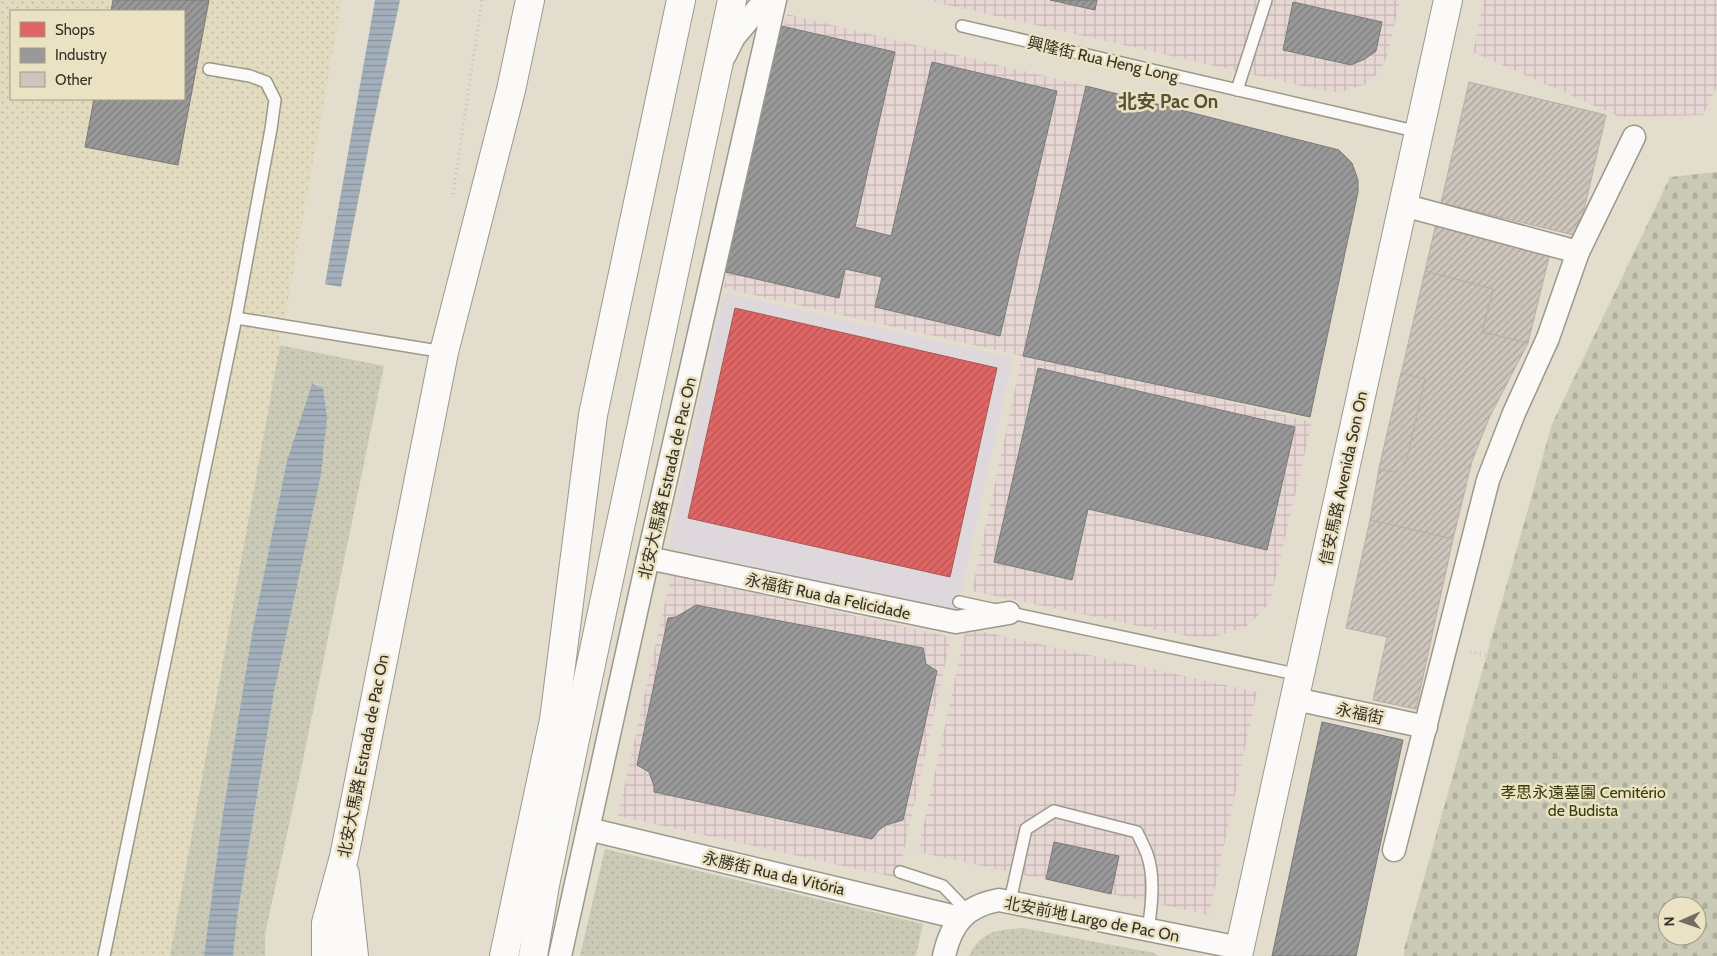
<svg xmlns="http://www.w3.org/2000/svg" width="1717" height="956" viewBox="0 0 1717 956" font-family="Cabin,'Noto Sans SC',sans-serif">
<defs>
<pattern id="industrial-grid" width="8" height="8" patternUnits="userSpaceOnUse" patternTransform="scale(1.25)"><rect width="8" height="8" fill="#e6d6d4"/><path d="M0 4h8M4 0v8" fill="none" stroke="#c6b8b6"/></pattern>
<pattern id="grass-dots" width="8" height="8" patternUnits="userSpaceOnUse" patternTransform="scale(1.25)"><rect width="8" height="8" fill="#cacab6"/><path d="M2 2h.1M6 6h.1" fill="none" stroke="#aeae9c" stroke-width="1.8" stroke-linecap="round"/></pattern>
<pattern id="sand-dots" width="8" height="8" patternUnits="userSpaceOnUse" patternTransform="scale(1.25)"><rect width="8" height="8" fill="#e2dbbf"/><path d="M2 2h.1M6 6h.1" fill="none" stroke="#c2bca4" stroke-width="1.8" stroke-linecap="round"/></pattern>
<pattern id="cemetery-stones" width="16" height="16" patternUnits="userSpaceOnUse" patternTransform="scale(1.25)"><rect width="16" height="16" fill="#cacab6"/><path d="M2 7V4a2 2 0 0 1 4 0v3zM10 15v-3a2 2 0 0 1 4 0v3z" fill="#aeae9c"/></pattern>
<pattern id="water-rules" width="6" height="5" patternUnits="userSpaceOnUse" patternTransform="scale(1.25)"><rect width="6" height="5" fill="#a3b0bc"/><path d="M0 2.5h6" fill="none" stroke="#869099"/></pattern>
<pattern id="shops-hatch" width="6" height="6" patternUnits="userSpaceOnUse" patternTransform="scale(1.25)"><rect width="6" height="6" fill="#e06666"/><path d="M-1 1l2-2M0 6l6-6M5 7l2-2" fill="none" stroke="#b65554"/></pattern>
<pattern id="industry-hatch" width="6" height="6" patternUnits="userSpaceOnUse" patternTransform="scale(1.25)"><rect width="6" height="6" fill="#999"/><path d="M-1 1l2-2M0 6l6-6M5 7l2-2" fill="none" stroke="#7e7d7d"/></pattern>
<pattern id="building-hatch" width="6" height="6" patternUnits="userSpaceOnUse" patternTransform="scale(1.25)"><rect width="6" height="6" fill="#cec6bd"/><path d="M-1 1l2-2M0 6l6-6M5 7l2-2" fill="none" stroke="#a8a199"/></pattern>
</defs>
<rect width="100%" height="100%" fill="#e2ddcd"/>
<path fill="#ded8dc" d="M724 293 1013 358 956 612 668 548Z"/>
<g fill="url(#industrial-grid)">
<path d="M926 0H1400L1387 57 1379 72 1366 84 1342 92H1329Z"/>
<path d="M1484 0H1717V86L1703 115 1620 117 1473 52Z"/>
<path d="M787 14 1086 86 1023 356 1170 387 1312 422 1270 602 1257 617 1245 627 1230 632 1212 637H1192L972 591 1022 356 724 288Z"/>
<path d="M671 575 951 637 898 878 618 816Z"/>
<path d="M966 628 1257 692 1209 915 918 852Z"/>
</g>
<g fill="url(#grass-dots)">
<path d="M254 340 384 366 298 784 265 934V956H122Z"/>
<path d="M605 849 923 924 916 956H580Z"/>
<path d="M1023 928 1154 953 1158 956H969C982 930 997 930 1023 928Z"/>
</g>
<path fill="url(#sand-dots)" fill-rule="evenodd" d="M0 0H342L170 956H0ZM11 11H184V99H11Z"/>
<path fill="url(#cemetery-stones)" fill-rule="evenodd" d="M1717 172V956H1404V949L1552 424 1670 177ZM1667 906H1697V936H1667Z"/>
<g fill="url(#water-rules)">
<path d="M375 0H400L372 130 341 287 325 284Z"/>
<path d="M312 384 323 388 327 417 321 474 274 692 237 917 233 956H204L222 820 252 634 287 461Z"/>
</g>
<path fill="url(#shops-hatch)" stroke="#ad5653" d="M735 308 997 368 950 577 688 518Z"/>
<g fill="url(#industry-hatch)" stroke="#7b7a76">
<path d="M113 0H209L178 165 85 147 94 99H184V11H111Z"/>
<path d="M1050 0H1097L1095 10Z"/>
<path d="M1293 2 1382 22 1376 51 1365 59 1351 65 1283 50Z"/>
<path d="M777 25 895 52 855 227 891 236 932 62 1057 91 1000 336 875 307 882 277 845 269 839 298 721 271Z"/>
<path d="M1086 86 1339 150 1352 163 1358 180V192L1310 417 1023 356Z"/>
<path d="M1038 368 1295 427 1267 550 1088 509 1072 580 994 562Z"/>
<path d="M696 605 923 648 926 664 937 671 903 820 886 825 879 830 872 839 654 792V786L649 772 637 765 668 618 676 617Z"/>
<path d="M1322 722 1403 740 1356 956H1272Z"/>
<path d="M1054 842 1119 856 1111 894 1046 879Z"/>
</g>
<g fill="url(#building-hatch)" stroke="#b7aea7">
<path d="M1469 82 1606 115 1578 236 1441 203Z"/>
<path d="M1436 224 1550 253 1528 343 1482 332 1493 289 1425 271Z"/>
<path d="M1425 271 1493 289 1482 332 1528 343 1489 418 1472 461 1453 539 1370 520 1379 469Z"/>
<path d="M1401 373 1425 379 1406 463 1394 472 1379 469Z"/>
<path d="M1370 520 1453 539 1416 709 1373 700 1387 637 1346 628Z"/>
</g>
<g fill="none" stroke-linecap="round" stroke-linejoin="round">
<defs>
<g id="lane">
<path d="M962 26 1419 132"/>
<path d="M209 69 250 76 266 82 275 100 271 129 236 318 444 352"/>
<path d="M1237 90 1266 0"/>
<path d="M959 602 1300 675"/>
<path d="M900 872 943 886 968 912"/>
<path d="M1010 901 1026 829 1054 811 1137 832C1140 839 1144 846 1147 854 1155 876 1152 906 1148 929"/>
<path d="M104 956 236 318"/>
</g>
<g id="street">
<path d="M725 55 734 37 765 0"/>
<path d="M1403 205 1578 252"/>
<path d="M648 558 956 622 1009 613"/>
<path d="M1295 699 1426 727"/>
<path d="M588 829 960 918"/>
<path d="M1394 850 1488 480 1514 413 1548 338 1578 252 1634 137"/>
<path d="M560 956 648 558 775 0"/>
<path d="M944 956C951 924 965 906 999 900L1240 948"/>
</g>
<path id="secondary" d="M1238 956 1448 0"/>
<g id="primary">
<path d="M345 874 354 956"/>
<path d="M326 956V923L344 857 444 352 511 90 530 0"/>
<path d="M504 956 554 720 593 415 681 0"/>
<path d="M533 956 545 885 573 749 732 0"/>
</g>
</defs>
<use href="#lane" stroke="#9c998c" stroke-width="14"/>
<use href="#street" stroke="#9c998c" stroke-width="25"/>
<use href="#secondary" stroke="#9c998c" stroke-width="30"/>
<use href="#primary" stroke="#9c998c" stroke-width="30"/>
<g stroke="#c5c1bc" stroke-width="3" stroke-dasharray="1 4" stroke-linecap="butt">
<path d="M453 194 482 0"/>
<path d="M1490 640 1562 664 1717 695"/>
<path d="M1470 652 1486 655"/>
<path d="M1562 664 1523 738 1717 844"/>
</g>
<use href="#lane" stroke="#fbfaf8" stroke-width="11"/>
<use href="#street" stroke="#fbfaf8" stroke-width="22"/>
<use href="#secondary" stroke="#fbfaf8" stroke-width="28"/>
<use href="#primary" stroke="#fbfaf8" stroke-width="28"/>
</g>
<g text-anchor="middle" stroke-width="5" stroke-linejoin="round" paint-order="stroke">
<g font-size="16" fill="#353126" stroke="#ebe2c4">
<text transform="translate(1103 59) rotate(13)" y="6">興隆街 Rua Heng Long</text>
<text transform="translate(667 478) rotate(-77)" y="6">北安大馬路 Estrada de Pac On</text>
<text transform="translate(1343 478) rotate(-78)" y="6">信安馬路 Avenida Son On</text>
<text transform="translate(828 596) rotate(12)" y="6">永福街 Rua da Felicidade</text>
<text transform="translate(1360 713) rotate(12)" y="6">永福街</text>
<text transform="translate(363 756) rotate(-79)" y="6">北安大馬路 Estrada de Pac On</text>
<text transform="translate(774 873) rotate(13)" y="6">永勝街 Rua da Vitória</text>
<text transform="translate(1092 919) rotate(11)" y="6">北安前地 Largo de Pac On</text>
</g>
<g font-size="16" fill="#383e0a" stroke="#ebe2c4">
<text x="1583" y="798">孝思永遠墓園 Cemitério<tspan x="1583" dy="18">de Budista</tspan></text>
</g>
<g font-size="19" font-weight="bold" fill="#595238" stroke="#ebe2c4">
<text x="1168" y="108">北安 Pac On</text>
</g>
</g>
<rect x="10" y="10" width="175" height="90" fill="#ebe2c4" stroke="#a29b85"/>
<rect x="20" y="22" width="25" height="15" fill="#e06666" stroke="#a29b85"/>
<text x="55" y="35" font-size="15" fill="#353126">Shops</text>
<rect x="20" y="48" width="25" height="15" fill="#999999" stroke="#a29b85"/>
<text x="55" y="60" font-size="15" fill="#353126">Industry</text>
<rect x="20" y="72" width="25" height="15" fill="#cec6bd" stroke="#a29b85"/>
<text x="55" y="85" font-size="15" fill="#353126">Other</text>
<g transform="translate(1682 921) rotate(268)"><circle r="24" fill="#ebe2c4" stroke="#a29b85"/>
<path d="M0-4L9 19L0 12L-9 19Z" fill="#726d60"/>
<text y="-8" font-size="14" font-weight="bold" text-anchor="middle" fill="#353126">N</text>
</g>
</svg>
